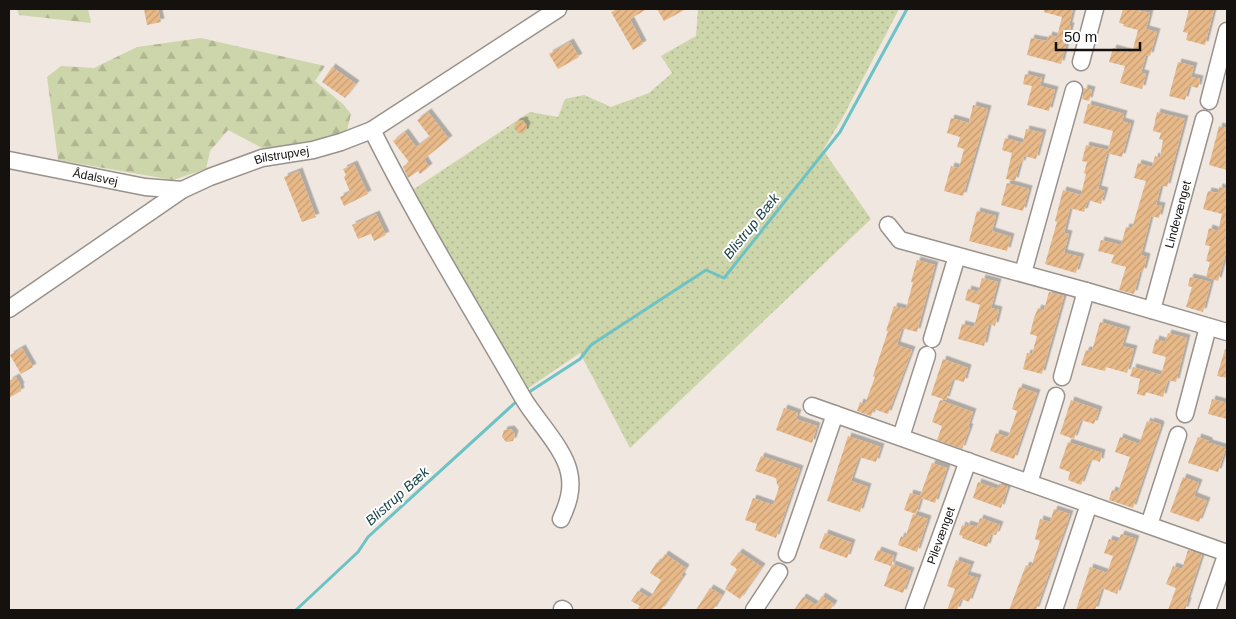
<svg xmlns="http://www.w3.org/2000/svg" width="1236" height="619" viewBox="0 0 1236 619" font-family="Arial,sans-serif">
<defs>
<pattern id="grass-dots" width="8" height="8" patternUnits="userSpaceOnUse" patternTransform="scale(1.25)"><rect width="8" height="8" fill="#cdd5aa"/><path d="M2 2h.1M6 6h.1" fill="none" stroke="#afb691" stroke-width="1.8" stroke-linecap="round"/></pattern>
<pattern id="forest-firs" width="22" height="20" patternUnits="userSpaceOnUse" patternTransform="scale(1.25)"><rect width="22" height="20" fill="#cdd5aa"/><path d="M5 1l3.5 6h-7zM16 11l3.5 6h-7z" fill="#afb691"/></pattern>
<pattern id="building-hatch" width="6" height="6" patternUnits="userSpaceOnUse" patternTransform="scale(1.25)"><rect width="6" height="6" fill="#e8b989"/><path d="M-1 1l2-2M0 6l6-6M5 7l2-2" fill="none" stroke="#c69e75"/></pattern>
<filter id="shadow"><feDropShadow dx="3.5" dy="-3.5" stdDeviation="0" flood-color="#0004"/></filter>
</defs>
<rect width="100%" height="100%" fill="#efe7e0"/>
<path fill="url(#grass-dots)" d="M698 9H899L843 117 823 150 871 219 630 448 580 353 524 391 408 193 530 112 558 117 565 99 584 95 611 107 649 93 672 73 661 56 696 36Z"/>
<g fill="url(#forest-firs)">
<path d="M17 9H88L91 23 19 15Z"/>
<path d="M201 38 325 66 315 81 343 104 351 114 346 134 264 149 228 130 210 151 206 169 173 180 58 160 47 77 61 66 94 68 137 47Z"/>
</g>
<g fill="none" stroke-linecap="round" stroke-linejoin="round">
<g stroke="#6cc2c4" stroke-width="3">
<path d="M526 394 580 359 591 345 706 270 724 278 840 132 907 9"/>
<path d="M296 610 358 552 368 537 517 401"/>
</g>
</g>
<g fill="url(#building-hatch)" filter="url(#shadow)">
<path d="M144 9H158L161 22 147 25Z"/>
<path d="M617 9H647L630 19 643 44 633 50 611 12Z"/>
<path d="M657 9H686L664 21Z"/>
<path d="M1044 9H1073L1069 26H1071L1061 64 1027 55 1031 38 1047 41 1049 35 1057 37 1062 17 1044 12Z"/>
<path d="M1123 9H1132L1150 13 1146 29 1157 32 1150 56 1146 55 1141 73 1146 74 1142 89 1120 83 1125 66 1109 62 1113 48 1132 53 1138 30 1123 26 1124 24 1119 23Z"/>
<path d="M1189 9H1214L1205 45 1186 40 1188 33 1183 32Z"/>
<path d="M570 42 579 57 558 69 549 54Z"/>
<path d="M1178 62 1194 66 1191 77 1200 79 1198 88 1189 86 1185 100 1169 96Z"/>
<path d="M332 67 356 84 345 98 322 82Z"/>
<path d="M1025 74 1042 78 1040 86 1055 90 1049 111 1027 105 1032 86 1023 84Z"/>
<path d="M1084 88 1092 90 1089 101 1082 99Z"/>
<path d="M1088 104 1124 114 1122 121 1131 124 1122 157 1107 153 1098 189 1105 191 1101 204 1088 200 1084 212 1070 208 1064 233 1069 234 1064 253 1081 257 1076 273 1045 264 1057 222 1055 221 1063 190 1081 195 1086 174 1084 173 1087 162 1082 161 1086 145 1108 150 1113 131 1083 123Z"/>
<path d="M973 105 988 109 963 196 944 191 951 166 959 168 964 149 957 147 960 137 947 133 951 118 969 123Z"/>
<path d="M428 112 449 139 424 159 429 167 420 174 418 171 408 178 403 167 409 162 393 141 405 132 416 147 430 137 417 120Z"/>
<path d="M1157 112 1185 119 1167 187 1161 185 1156 205 1162 206 1159 218 1151 216 1141 255 1147 257 1143 272 1140 271 1134 294 1119 290 1126 267 1111 263 1114 255 1098 251 1101 240 1121 245 1126 227 1132 228 1146 181 1134 178 1138 163 1152 167 1155 156 1160 158 1163 140 1159 139 1161 133 1153 131Z"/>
<path d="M523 120 527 126 525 132 518 133 514 128 516 122Z"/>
<path d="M1219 126 1227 128V170L1209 165Z"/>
<path d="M1026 129 1043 133 1036 159 1024 156 1022 164 1020 163 1015 181 1006 179 1012 153 1002 150 1005 138 1023 143Z"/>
<path d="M354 164 368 194 344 206 340 197 350 192 344 177 346 175 343 169Z"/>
<path d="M299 171 316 217 302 222 284 177Z"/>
<path d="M1007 183 1029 189 1023 211 1001 205Z"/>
<path d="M1219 187 1227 189V249L1218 281 1206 277 1210 262 1206 261 1210 246 1205 245 1209 228 1218 231 1222 214 1203 209 1208 191 1218 193Z"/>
<path d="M977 211 996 216 992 231 1011 237 1007 251 969 241Z"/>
<path d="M376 214 386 235 374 241 371 234 358 239 352 225Z"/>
<path d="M917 260 935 265 917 332 902 328 897 345 912 350 888 414 874 409 871 416 857 411 860 402 865 404 875 377 873 376 888 331H886L894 306 906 309 913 282H911Z"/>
<path d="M1190 277 1211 282 1203 312 1186 307 1192 287 1188 286Z"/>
<path d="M982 278 998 282 991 308 999 310 995 326 989 324 984 346 958 339 962 324 974 327 980 305 965 300 968 289 978 292Z"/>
<path d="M1049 292 1064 296 1042 374 1023 369 1027 353 1032 354 1037 336 1030 334 1034 318 1038 308 1044 310Z"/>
<path d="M1100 322 1127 330 1122 346 1134 349 1127 373 1106 367 1105 371 1081 365 1086 350 1092 351Z"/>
<path d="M1168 333 1187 338 1176 382 1168 380 1163 397 1146 392 1145 396 1137 394 1140 379 1130 376 1133 367 1161 375 1166 357 1152 353 1156 339 1165 342Z"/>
<path d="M22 348 33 367 21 374 10 355Z"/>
<path d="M1225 349 1227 350V378L1217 376Z"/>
<path d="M943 359 968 368 964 382 953 379 946 400 931 395Z"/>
<path d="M16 377 21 386 20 387 21 391 9 398V381Z"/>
<path d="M1019 387 1037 393 1014 459 990 451 996 433 1008 437 1017 411 1012 409Z"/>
<path d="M1212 399 1227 403V419L1208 414Z"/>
<path d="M940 400 973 412 968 427H970L962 449 937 440 942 426 932 422Z"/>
<path d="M1071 400 1099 410 1094 424 1081 420 1074 439 1060 434Z"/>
<path d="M784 408 798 413 796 419 817 426 812 443 776 430Z"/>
<path d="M1147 421 1150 423 1151 421 1160 424 1161 426 1133 508 1109 500 1112 490 1118 492 1130 457 1115 452 1120 437 1139 444Z"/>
<path d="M511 429 515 434 513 441 506 442 502 437 504 430Z"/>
<path d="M848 436 881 447 876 462 859 457 851 481 868 487 860 512 827 501Z"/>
<path d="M1198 437 1209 441V443L1226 448 1218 472 1188 463Z"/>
<path d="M1068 442 1102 453 1100 462 1092 459 1091 464 1089 463 1081 485 1068 480 1070 472 1059 468Z"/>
<path d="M761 456 800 469 776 538 755 530 757 524 745 520 753 498 773 505 779 487 777 484 776 478 755 471Z"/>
<path d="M932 463 947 468 935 503 921 498 916 514 904 510 910 493 920 496Z"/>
<path d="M1183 477 1199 483 1194 496 1207 501 1199 522 1170 512Z"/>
<path d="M978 482 997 489 999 484 1008 487 1001 508 973 498Z"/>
<path d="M1054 509 1070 514 1036 610H1009L1026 565 1031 567 1040 541 1035 539 1040 519 1050 522Z"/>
<path d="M913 514 928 519 917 552 898 545 901 536 905 538Z"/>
<path d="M980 518 1000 525 996 535 991 534 987 547 962 538 963 536 959 535 962 525 966 527 967 524 977 527Z"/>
<path d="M825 533 852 543 847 558 819 548Z"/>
<path d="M1121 534 1136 539 1117 594 1102 588 1095 610H1076L1090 567 1107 573 1113 556 1104 553 1109 539 1118 542Z"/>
<path d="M878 550 894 556 891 566 874 560Z"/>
<path d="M1188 550 1202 555 1187 601H1188L1185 610H1168L1176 588 1166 584 1173 566 1182 569Z"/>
<path d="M739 552 762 567 740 599 725 589 737 569 730 564Z"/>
<path d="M665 554 686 568 681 576 683 577 661 610H637L640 606 631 601 638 591 650 598 661 580 650 573 657 562 659 563Z"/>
<path d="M956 560 971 565 967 575 978 578 969 602 961 599 957 610H947L955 589 947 586Z"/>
<path d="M892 564 911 571 903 593 884 586Z"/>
<path d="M710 588 722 595 713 610H696Z"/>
<path d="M822 596 834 604 830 610H794L803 597 816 605Z"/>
</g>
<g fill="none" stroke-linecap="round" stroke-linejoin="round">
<defs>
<g id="minor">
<path d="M1081 62 1095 9"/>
<path d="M1209 101 1227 31"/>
<path d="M372 130C418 222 472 309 523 398 536 420 564 448 569 472 573 489 568 504 561 519"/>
<path id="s1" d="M9 160 145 187 182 190"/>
<path d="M888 225 900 240 1086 291 1227 332"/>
<path d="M1023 273 1074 90"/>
<path id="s2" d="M9 309 182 190 210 177 262 158 313 150 341 142 372 130 558 9"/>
<path id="s3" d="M1152 310 1204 119"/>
<path d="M932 339 957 256"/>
<path d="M1062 377 1086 291"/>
<path d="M812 406 1227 553"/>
<path d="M1185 414 1208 327"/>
<path d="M901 437 927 355"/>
<path d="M1029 483 1056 396"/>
<path d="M1149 525 1178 435"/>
<path d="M787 554 835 414"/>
<path d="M562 609 564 610"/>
<path d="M754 610 779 572"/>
<path id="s4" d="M914 610 968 461"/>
<path d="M1054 610 1089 504"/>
<path d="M1207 610 1227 553"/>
</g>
</defs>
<use href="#minor" stroke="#99928c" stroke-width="19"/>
<use href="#minor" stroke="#fff" stroke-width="16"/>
</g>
<g text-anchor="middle" stroke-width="4" stroke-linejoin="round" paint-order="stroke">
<g font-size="12" fill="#14110f" stroke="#fff">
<text dy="4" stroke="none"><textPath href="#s2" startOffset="316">Bilstrupvej</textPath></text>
<text dy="4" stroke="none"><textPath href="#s1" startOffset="88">Ådalsvej</textPath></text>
<text dy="4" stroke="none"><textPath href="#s3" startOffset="99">Lindevænget</textPath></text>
<text dy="4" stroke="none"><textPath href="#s4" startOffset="79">Pilevænget</textPath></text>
</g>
<g font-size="14" font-style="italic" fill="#153f40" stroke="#fff">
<text transform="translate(751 226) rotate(-51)" y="5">Blistrup Bæk</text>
<text transform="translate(397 496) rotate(-42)" y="5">Blistrup Bæk</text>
</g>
</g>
<rect width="1236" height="619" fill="none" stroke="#14110f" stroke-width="20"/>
<path d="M1056 42v8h84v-8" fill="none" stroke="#14110f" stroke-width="2.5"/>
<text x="1064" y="42" font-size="15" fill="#14110f" stroke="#ffffff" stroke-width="4" paint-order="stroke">50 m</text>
</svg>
